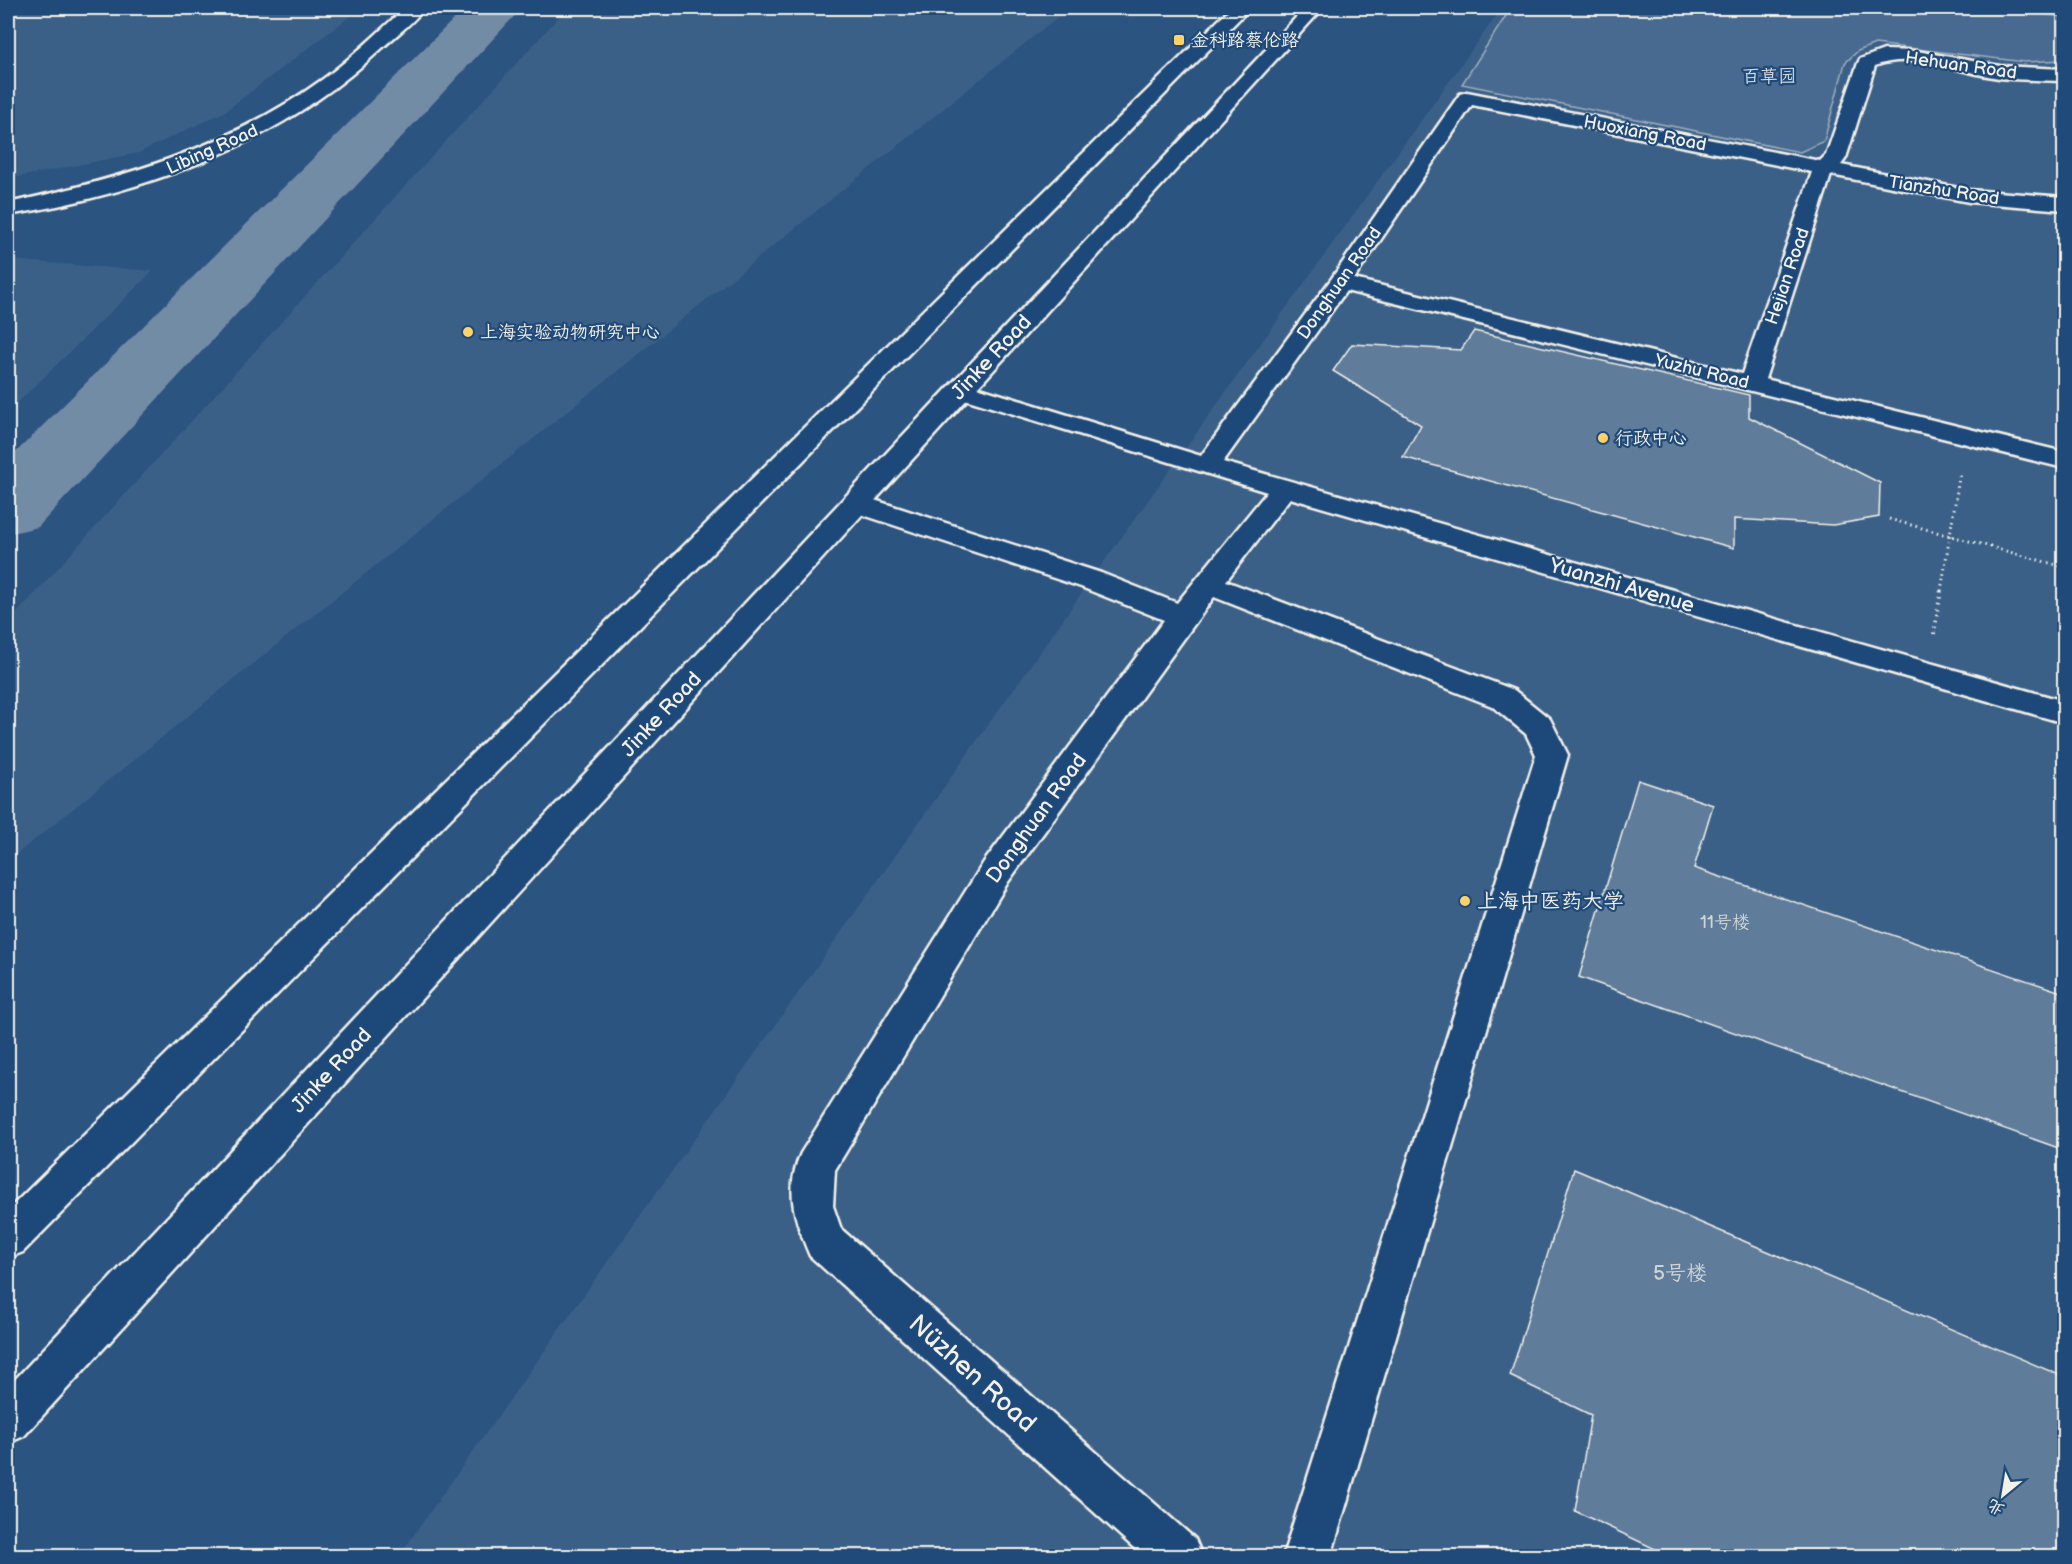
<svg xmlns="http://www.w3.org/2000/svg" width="2072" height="1564" viewBox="0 0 2072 1564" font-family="'Balsamiq Sans','LXGW WenKai TC',sans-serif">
<rect width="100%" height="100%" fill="#2c5481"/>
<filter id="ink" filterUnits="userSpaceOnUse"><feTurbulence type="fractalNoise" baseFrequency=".0167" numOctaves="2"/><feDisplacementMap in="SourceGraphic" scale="12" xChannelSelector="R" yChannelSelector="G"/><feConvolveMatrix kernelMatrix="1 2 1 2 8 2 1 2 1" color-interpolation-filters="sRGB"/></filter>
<g filter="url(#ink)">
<g fill="#3b6088">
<path d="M8 8H361L224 112 138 153 8 179Z"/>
<path d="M567 8H1069L8 861V623Z"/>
<path d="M1502 8H2008L2064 16V1556H399L1091 580Z"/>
<path d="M8 260 153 271 8 412Z"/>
</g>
<path fill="#496b90" stroke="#9eaebc" stroke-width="1.5" d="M1511 8H2000L2064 17V60L2025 62 1875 44 1858 51 1845 63 1824 141 1800 152 1462 84Z"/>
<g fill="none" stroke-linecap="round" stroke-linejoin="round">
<path fill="#738ca6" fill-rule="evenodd" d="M465 8H522L38 527 8 534V460Z"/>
</g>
<g fill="#5e7b9a" stroke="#f4f1e8" stroke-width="1.5">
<path d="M1474 331 1749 395V417L1880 483 1879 517 1833 525 1734 519V548L1403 457 1421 425 1333 371 1352 344 1461 350Z"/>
<path d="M1638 780 1713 805 1694 868 2064 993V1150L1579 977Z"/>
<path d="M1574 1169 2064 1377V1556H1670L1575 1511 1591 1415 1510 1376Z"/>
</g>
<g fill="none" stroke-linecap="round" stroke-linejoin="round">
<defs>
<g id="minor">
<path d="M405 8H424C413 23 395 36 381 49 280 144 143 194 8 215V203C120 179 228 148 323 79 352 58 378 32 405 8Z"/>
<path d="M1884 50 1917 51 2000 66 2064 69V81C2043 80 2020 80 1999 78 1961 73 1912 51 1875 66L1846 158 1841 165 1969 190 2064 197V210L1969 202 1831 175 1765 379 2064 452V468L1346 291 1223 462 2064 701V723L1290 498 1226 581 1514 690 1550 719 1568 755 1331 1556H1283L1536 755 1526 734 1492 706 1214 597 1008 882 835 1170 833 1206 841 1229 1195 1539 1202 1556H1143L810 1256C795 1221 784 1190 801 1153L984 862 1164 620 1081 587 845 509 841 503 845 497 855 494 865 497 1101 573 1177 603 1267 492 952 395 948 390 952 385 961 382 970 385 1201 456 1332 278 1460 94 1467 92 1820 161 1826 155 1858 63 1860 59ZM1472 105 1812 172 1742 374 1354 279Z"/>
</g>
<g id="major">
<path d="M1231 8H1250L23 1252 8 1258V1210Z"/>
<path d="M1305 8H1323L24 1436 8 1443V1387Z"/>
</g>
</defs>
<use href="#minor" stroke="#f4f1e8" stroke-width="5"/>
<use href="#major" stroke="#f4f1e8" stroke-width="5"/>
<g stroke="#f4f1e8" stroke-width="3" stroke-dasharray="1.5 4" stroke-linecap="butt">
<path d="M1889 519 2064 567"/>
<path d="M1941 591 1960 472"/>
<path d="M2063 591 2064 528"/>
</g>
<g stroke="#f4f1e8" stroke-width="4" stroke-dasharray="1.5 4.5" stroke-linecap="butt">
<path d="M1934 634 1941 590"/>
<path d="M2062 668 2063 590"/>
</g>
<use href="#minor" fill="#1f4a7a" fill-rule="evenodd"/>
<use href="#major" fill="#1f4a7a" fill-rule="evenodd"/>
</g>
</g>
<g fill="#ffd166" stroke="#1f4a7a" stroke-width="2">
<rect x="1173" y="34" width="12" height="12" rx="3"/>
<circle cx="468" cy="332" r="6"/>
<circle cx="1603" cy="438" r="6"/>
<circle cx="1465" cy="901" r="6"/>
</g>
<g text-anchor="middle" stroke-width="4.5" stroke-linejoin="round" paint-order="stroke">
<g font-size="18" fill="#f4f1e8" stroke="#1f4a7a" text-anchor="start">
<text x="1191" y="46">金科路蔡伦路</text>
<text x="480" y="338">上海实验动物研究中心</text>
<text x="1615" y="444">行政中心</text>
</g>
<g font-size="18" fill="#f4f1e8" stroke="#1f4a7a">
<text transform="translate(1961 65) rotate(8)" y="6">Hehuan Road</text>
<text transform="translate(1645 133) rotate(11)" y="6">Huoxiang Road</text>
<text transform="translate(212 149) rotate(-24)" y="6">Libing Road</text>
<text transform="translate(1944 190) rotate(9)" y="6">Tianzhu Road</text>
<text transform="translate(1787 276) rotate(-71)" y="6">Hejian Road</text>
<text transform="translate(1339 283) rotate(-55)" y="6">Donghuan Road</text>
<text transform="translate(1702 371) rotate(14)" y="6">Yuzhu Road</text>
</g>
<g font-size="18" fill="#dadddb" stroke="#1f4a7a">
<text x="1769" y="82">百草园</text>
</g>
<g font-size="18" fill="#ced4d4">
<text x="1725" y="928">11号楼</text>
</g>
<g font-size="21" fill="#f4f1e8" stroke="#1f4a7a">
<text transform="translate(991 357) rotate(-47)" y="7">Jinke Road</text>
<text transform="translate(1622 585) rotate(16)" y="7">Yuanzhi Avenue</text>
<text transform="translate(661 714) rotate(-47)" y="7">Jinke Road</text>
<text transform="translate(1036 818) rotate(-54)" y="7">Donghuan Road</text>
<text transform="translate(331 1070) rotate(-47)" y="7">Jinke Road</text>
</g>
<g font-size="21" fill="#f4f1e8" stroke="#1f4a7a" text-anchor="start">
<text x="1477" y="908">上海中医药大学</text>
</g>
<g font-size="21" fill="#ced4d4">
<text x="1680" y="1280">5号楼</text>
</g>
<g font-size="26" fill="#f4f1e8" stroke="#1f4a7a">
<text transform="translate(973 1373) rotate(42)" y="9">Nüzhen Road</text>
</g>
</g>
<rect width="2072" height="1564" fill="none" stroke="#1f4a7a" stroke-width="30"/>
<rect x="15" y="15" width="2042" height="1534" fill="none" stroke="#f4f1e8" stroke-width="2" filter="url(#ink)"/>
<g transform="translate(2003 1495) rotate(210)" stroke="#1f4a7a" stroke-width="4.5" paint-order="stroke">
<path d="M0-4.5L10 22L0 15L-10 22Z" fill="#f4f1e8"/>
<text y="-9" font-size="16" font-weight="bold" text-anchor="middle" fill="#f4f1e8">北</text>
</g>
</svg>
